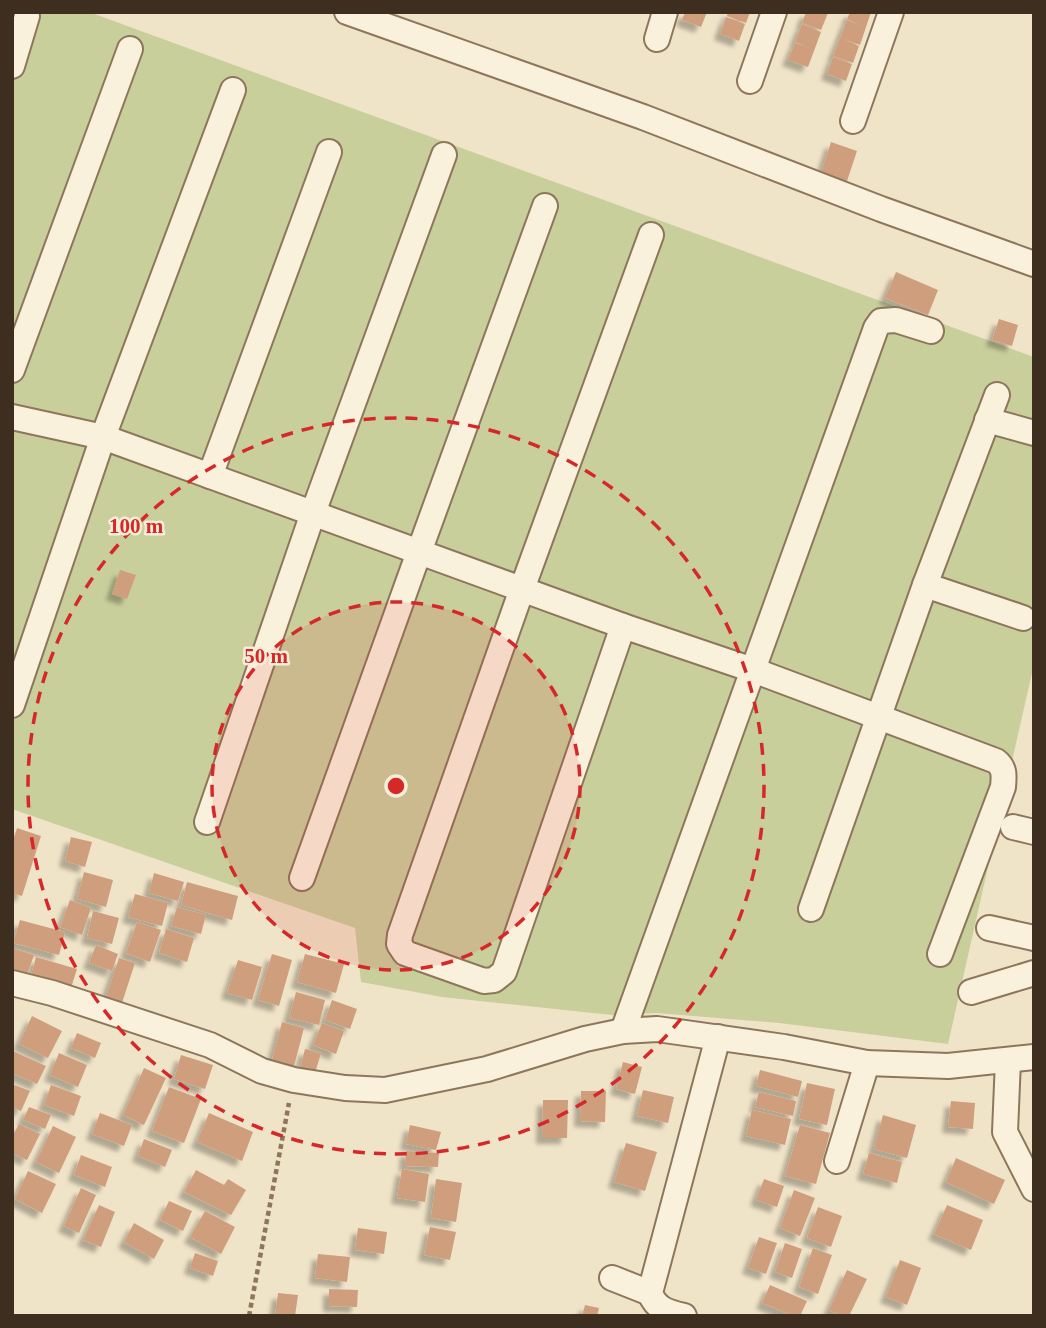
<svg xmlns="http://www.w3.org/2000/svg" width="1046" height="1328" viewBox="0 0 1046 1328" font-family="Georgia,serif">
<defs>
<filter id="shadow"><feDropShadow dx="-6" dy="6" stdDeviation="2" flood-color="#0004"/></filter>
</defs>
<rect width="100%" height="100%" fill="#f0e4c8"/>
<path fill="#c9cf9b" d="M12 12H89L1034 357V664L948 1044 779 1023 656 1013 612 1015 442 997 361 982 355 928 12 809Z"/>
<g fill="#cf9f7d" filter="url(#shadow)">
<path d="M685 12H707L701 27 682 20Z"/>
<path d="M728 12H750L746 23 727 16Z"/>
<path d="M806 12 828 13 821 30 802 23Z"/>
<path d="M850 12H871L860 45 843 39 859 46 853 63 833 56 847 20 862 26 847 19Z"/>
<path d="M726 17 745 24 739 41 720 34Z"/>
<path d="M802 24 821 32 808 67 788 60 795 43 810 48 795 42Z"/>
<path d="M833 57 852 64 846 81 827 74Z"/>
<path d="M831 142 857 151 846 184 820 176Z"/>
<path d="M896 272 938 290 928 315 885 298Z"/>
<path d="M999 319 1018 325 1012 346 992 340Z"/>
<path d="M120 570 136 575 127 599 112 594Z"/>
<path d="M17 828 41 836 22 896 12 893V844Z"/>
<path d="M71 837 92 842 85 867 65 861Z"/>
<path d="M84 872 113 880 106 907 77 899Z"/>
<path d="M154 873 184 882 178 901 149 893Z"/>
<path d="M187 882 238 896 232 920 181 905Z"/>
<path d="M135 894 168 903 162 926 128 917Z"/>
<path d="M70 900 91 908 82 935 60 927Z"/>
<path d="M177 907 206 915 201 934 171 926Z"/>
<path d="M93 911 119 918 112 944 87 938Z"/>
<path d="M20 920 65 932 59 955 13 943Z"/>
<path d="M137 922 161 930 150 962 126 953Z"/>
<path d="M166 929 194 938 187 962 159 953Z"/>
<path d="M96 945 118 954 112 971 89 963Z"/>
<path d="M12 948 34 955 26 978 12 973Z"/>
<path d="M272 954 292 960 279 1006 258 1000Z"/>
<path d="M305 954 344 964 336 993 297 982Z"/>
<path d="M36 957 77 969 70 991 30 979Z"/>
<path d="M119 958 135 963 120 1009 104 1003Z"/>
<path d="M238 960 262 967 252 1000 227 993Z"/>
<path d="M296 992 325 1000 319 1025 289 1018Z"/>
<path d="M332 1000 357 1009 350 1029 325 1020Z"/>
<path d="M32 1016 62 1031 48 1058 19 1044Z"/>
<path d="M282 1022 304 1028 293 1070 271 1064Z"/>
<path d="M322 1023 344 1031 336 1054 313 1045Z"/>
<path d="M77 1033 101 1043 95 1058 71 1048Z"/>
<path d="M305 1049 321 1053 313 1080 298 1075Z"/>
<path d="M13 1051 46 1066 37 1084 12 1073Z"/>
<path d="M59 1053 87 1065 78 1087 50 1075Z"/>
<path d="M181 1055 213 1065 205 1089 174 1079Z"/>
<path d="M623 1062 642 1067 635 1094 616 1089Z"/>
<path d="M144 1068 166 1078 144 1125 123 1115Z"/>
<path d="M760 1070 802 1081 798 1097 756 1086Z"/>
<path d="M807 1083 835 1089 827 1125 799 1119Z"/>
<path d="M12 1084 30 1091 21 1111 12 1107Z"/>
<path d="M51 1085 81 1096 74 1116 44 1105Z"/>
<path d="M169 1087 201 1099 184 1143 152 1131Z"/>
<path d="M643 1090 674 1097 668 1123 637 1116Z"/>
<path d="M581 1091H606L605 1122 580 1121Z"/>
<path d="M759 1092 796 1101 793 1116 755 1107Z"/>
<path d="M543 1100H568L567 1138H542Z"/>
<path d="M951 1101 975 1103 973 1129 948 1127Z"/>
<path d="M29 1107 51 1115 45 1129 23 1120Z"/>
<path d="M752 1110 791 1119 785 1145 746 1136Z"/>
<path d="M100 1113 132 1125 124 1146 92 1134Z"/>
<path d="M209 1113 253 1132 242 1161 197 1142Z"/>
<path d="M883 1115 916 1125 907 1158 874 1149Z"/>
<path d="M19 1124 40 1134 27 1160 12 1153V1137Z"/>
<path d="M410 1125 441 1132 436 1150 406 1144Z"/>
<path d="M800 1125 830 1133 816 1184 785 1176Z"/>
<path d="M53 1126 76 1137 59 1173 36 1162Z"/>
<path d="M144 1139 172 1150 165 1167 138 1156Z"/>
<path d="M626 1143 657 1152 645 1191 614 1182Z"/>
<path d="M406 1151 439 1153 438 1167 405 1166Z"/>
<path d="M869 1153 902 1162 897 1183 863 1174Z"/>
<path d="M81 1155 112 1167 105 1187 74 1175Z"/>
<path d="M956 1158 1005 1180 994 1204 946 1182Z"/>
<path d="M402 1169 429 1174 425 1202 397 1198Z"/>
<path d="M196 1170 224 1185 228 1179 246 1190 231 1215 184 1192Z"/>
<path d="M28 1171 56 1184 42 1213 15 1199Z"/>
<path d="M436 1179 462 1183 456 1222 431 1218Z"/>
<path d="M764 1179 784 1186 777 1207 756 1200Z"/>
<path d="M81 1188 96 1195 79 1233 64 1226Z"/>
<path d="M794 1190 815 1198 800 1236 780 1228Z"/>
<path d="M169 1201 192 1211 183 1231 160 1220Z"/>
<path d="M99 1205 115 1212 101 1247 83 1240Z"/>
<path d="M947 1205 983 1220 971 1250 934 1234Z"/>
<path d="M818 1207 842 1216 831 1247 807 1238Z"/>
<path d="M205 1211 235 1227 221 1254 190 1237Z"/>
<path d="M134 1223 164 1240 154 1259 124 1242Z"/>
<path d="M430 1227 456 1232 450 1260 424 1255Z"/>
<path d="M358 1228 387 1232 384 1254 355 1250Z"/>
<path d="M759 1237 777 1243 766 1274 748 1268Z"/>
<path d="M785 1243 802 1249 792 1278 775 1272Z"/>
<path d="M813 1248 832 1255 818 1294 799 1287Z"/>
<path d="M195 1253 218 1261 213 1276 190 1268Z"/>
<path d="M318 1254 350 1257 347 1282 315 1278Z"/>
<path d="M900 1260 921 1268 907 1305 886 1297Z"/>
<path d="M847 1270 867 1279 849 1316H841L829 1310Z"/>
<path d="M770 1285 807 1301 800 1316H793L762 1303Z"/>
<path d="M329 1289 358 1290 357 1307 329 1306Z"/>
<path d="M278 1293 298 1295 295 1316H275Z"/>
<path d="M585 1305 599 1308 597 1316H582Z"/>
</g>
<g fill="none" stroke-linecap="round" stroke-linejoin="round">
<defs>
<g id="street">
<path d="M347 12 643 117 881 209 1034 264"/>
<path d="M657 39 665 12"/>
<path d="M12 66 27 16"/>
<path d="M750 81 774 12"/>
<path d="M853 121 891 12"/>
<path d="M12 370 130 49"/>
<path d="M12 417 103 437 623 626 753 670 996 761C1005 768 1004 776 1003 787L940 954"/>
<path d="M987 420 1034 433"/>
<path d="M210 476 329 152"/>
<path d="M925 585 1023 618"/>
<path d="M623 626 504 972 494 980 484 981 405 953 399 944 400 935 522 589 651 235"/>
<path d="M12 705 103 437 233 90"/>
<path d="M207 822 313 513 444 155"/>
<path d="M1013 827 1034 832"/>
<path d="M302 878 419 552 545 206"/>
<path d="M811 909 925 585 997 395"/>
<path d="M989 928 1034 938"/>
<path d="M12 983 52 993 210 1045 262 1071 294 1080 345 1088 385 1090 487 1069 585 1039 623 1031 657 1029 784 1047 867 1063 948 1066 1034 1057"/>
<path d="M971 992 1034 973"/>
<path d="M623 1031 876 328 881 321 896 320 931 331"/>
<path d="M1008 1060 1005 1132 1034 1189"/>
<path d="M837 1161 867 1063"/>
<path d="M612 1278 650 1293"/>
<path d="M684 1316C667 1312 656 1309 650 1293L718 1037"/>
</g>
</defs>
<use href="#street" stroke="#8d765c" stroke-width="28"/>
<path stroke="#8d765c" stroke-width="4.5" stroke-dasharray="5 3.5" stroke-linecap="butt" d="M249 1316 289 1103"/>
<use href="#street" stroke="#faf1dc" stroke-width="24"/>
</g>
<circle cx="396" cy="786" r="184" fill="#d62828" fill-opacity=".12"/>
<g fill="none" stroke="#d62828" stroke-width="3.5" stroke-dasharray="12 9">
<circle cx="396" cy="786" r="184"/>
<circle cx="396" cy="786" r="368"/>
</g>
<circle cx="396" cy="786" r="10" fill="#d62828" stroke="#f7eed8" stroke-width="3.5"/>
<g font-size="21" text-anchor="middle" font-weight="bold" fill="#d62828" stroke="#f7eed8" stroke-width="5" stroke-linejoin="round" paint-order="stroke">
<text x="136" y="533">100 m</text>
<text x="266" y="663">50 m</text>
</g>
<rect width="1046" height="1328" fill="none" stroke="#3d2e20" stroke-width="28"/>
</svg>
